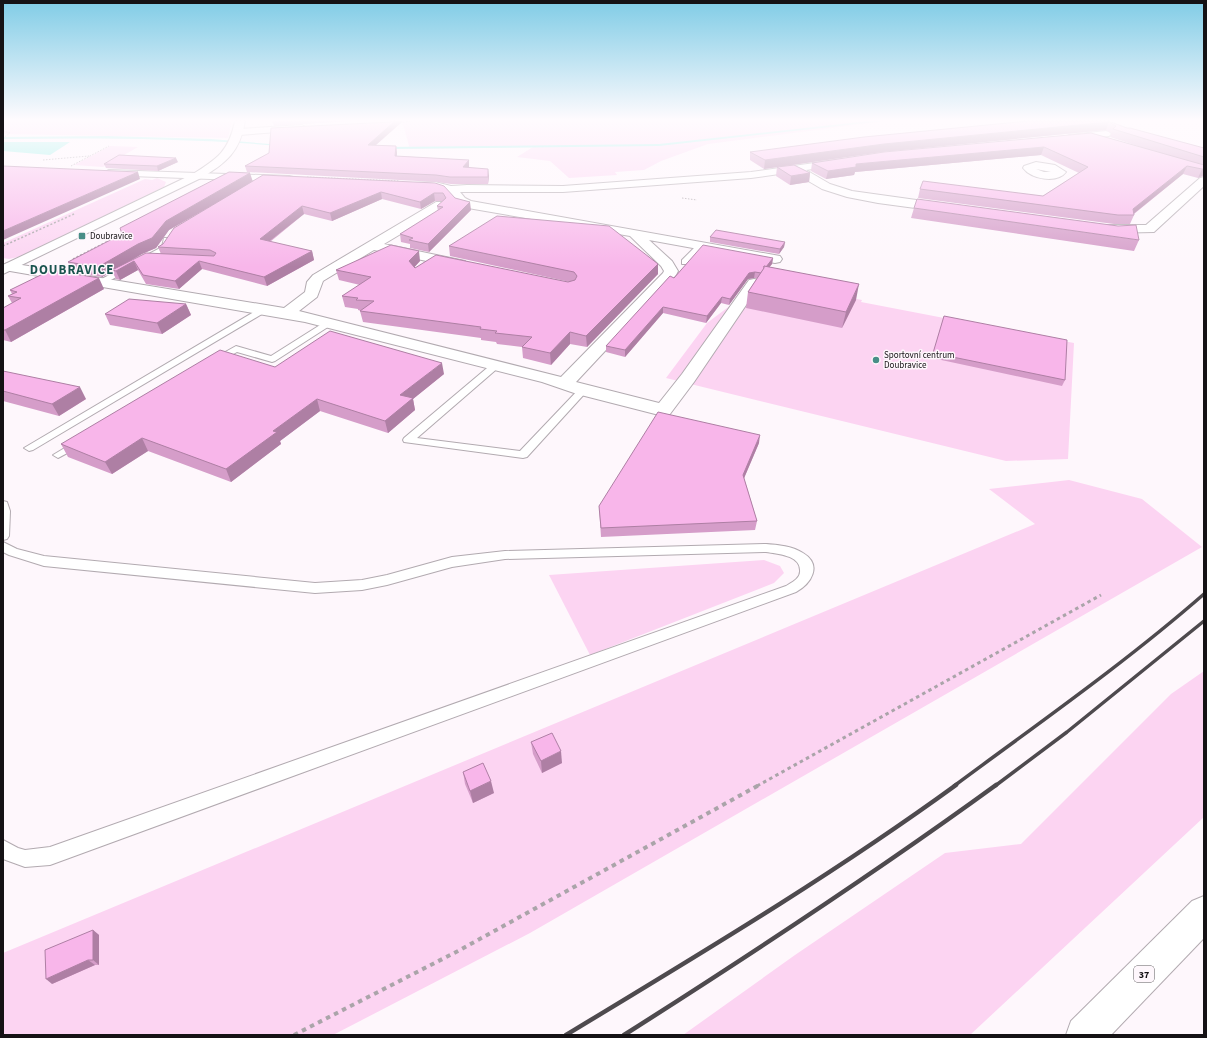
<svg xmlns="http://www.w3.org/2000/svg" width="1207" height="1038" viewBox="0 0 1207 1038" font-family="'Source Sans 3',sans-serif">
<rect width="100%" height="100%" fill="#fef7fc"/>
<g fill="#fcd4f2">
<path d="M3 121H232L228 138 3 134Z"/>
<path d="M402 121H887L708 144 661 161 644 170 615 172 617 175 569 178 550 161 517 157 533 147 410 149Z"/>
<path d="M110 146 138 147 103 167 74 165Z"/>
<path d="M157 178 166 182 164 187 22 256 9 259 3 258V243L145 179 152 180Z"/>
<path d="M763 281 862 300 861 302 1074 343 1068 459 1006 461 666 378 707 323Z"/>
<path d="M1069 480 1142 499 1202 547 530 933 333 1035H3V953L1035 524 989 489Z"/>
<path d="M764 560 780 566 784 573 774 583 590 655 549 575Z"/>
<path d="M1204 671V817L970 1035H683L795 955 945 853 1021 844 1171 694Z"/>
</g>
<path fill="#84efe3" d="M70 142 50 155 3 151 4 142Z"/>
<g fill="none" stroke-linecap="round" stroke-linejoin="round">
<g fill="#84efe3" fill-rule="evenodd">
<path d="M869 121H884L659 146 385 149 383 148 385 147 659 144Z"/>
<path d="M107 136 211 139 282 145 280 146C188 138 96 138 3 139V137Z"/>
</g>
<defs>
<g id="lane">
<path d="M164 238H167L171 240 168 250 103 284H97L96 282 162 247Z"/>
<path d="M699 243H705L706 245 688 264H682V260Z"/>
<path d="M264 306 267 307 268 309 267 311 33 450 29 451 24 448Z"/>
<path d="M328 320 332 323 331 325 275 361 272 362 237 352 219 362H213L211 360 236 346 271 356Z"/>
<path d="M496 362 499 363 501 365 499 367 417 438 520 451 580 388 583 387 588 390 527 457 523 458 404 442 403 440 404 438 493 363Z"/>
<path d="M78 440 82 441 83 443 82 445 58 458 53 455Z"/>
<path d="M3 501 7 502 10 511 9 536 7 539 3 540Z"/>
<path d="M3 542 17 549 44 556 315 583 362 580 387 575 452 557 505 551 766 544C778 545 792 546 803 553 823 565 811 584 796 592L50 865 25 867 3 859V840L18 848 25 850 50 847 786 586C793 582 801 578 800 570 800 555 777 554 766 552L505 559 452 567 387 585 362 590 315 593 44 566 9 555 3 552Z"/>
</g>
<g id="street">
<path d="M302 125 307 128 305 130 239 135 234 132 239 129Z"/>
<path d="M1106 131 1109 132 1111 134 1109 136 1069 141 1064 138 1069 135Z"/>
<path d="M842 159 846 160 847 162 846 164 806 170 830 184 852 191 945 204 949 205 951 208 949 211 945 212 878 203 847 197 822 189 793 172 751 178 563 192H460L465 198 471 201 780 256 782 259 780 262 775 263 649 240 672 261 678 271 676 275 576 382 659 403 682 374 749 280 754 279 759 280 761 283 694 382 670 414 663 416 577 394 542 382 305 322 10 271 5 270 3 267 5 264 10 263 284 308 305 292 307 282 313 275 436 202H444L446 205 444 208 384 244 465 261 467 264 465 267 460 268 374 250 323 281 317 297 299 311 561 377 663 273 664 271 661 266 630 236 468 208C455 204 453 195 442 191 432 187 422 190 413 187L411 185 413 183 435 182 451 186 467 185 563 186 751 172Z"/>
<path d="M1036 162 1055 165 1066 172C1057 184 1031 179 1023 168L1024 166ZM1036 169 1051 172H1044Z"/>
<path d="M109 170 289 176 293 177 295 179 293 181 289 182 105 175 103 173Z"/>
<path d="M1204 177V186L1154 232 1108 233 1103 232 1102 229 1103 226 1108 225H1146L1200 178Z"/>
</g>
<path id="secondary" d="M235 121H245C240 152 226 163 201 178L3 274V265L193 174C217 159 229 151 235 121Z"/>
<path id="highway" d="M1204 896V938L1111 1035H1066L1071 1021 1192 901Z"/>
</defs>
<use href="#lane" stroke="#b2aab0" stroke-width="2"/>
<use href="#street" stroke="#b2aab0" stroke-width="2"/>
<use href="#secondary" stroke="#b2aab0" stroke-width="2"/>
<use href="#highway" stroke="#b2aab0" stroke-width="2"/>
<g stroke="#aaa4a9" stroke-width="1" stroke-dasharray="1.5 1.5" stroke-linecap="butt">
<path d="M400 123 411 121"/>
<path d="M3 131 10 133 3 138"/>
<path d="M43 160 89 156"/>
<path d="M71 166 109 146"/>
<path d="M307 177 400 181"/>
<path d="M682 198 697 200"/>
</g>
<g stroke="#aaa4a9" stroke-width="1.5" stroke-dasharray="2 2" stroke-linecap="butt">
<path d="M3 246 74 214"/>
<path d="M73 259 124 233"/>
</g>
<path stroke="#aaa4a9" stroke-width="3" stroke-dasharray="3.5 3.5" stroke-linecap="butt" d="M757 786 1101 595"/>
<path stroke="#aaa4a9" stroke-width="4" stroke-dasharray="4.5 4.5" stroke-linecap="butt" d="M294 1035 458 951 759 785"/>
<use href="#lane" fill="#fff" fill-rule="evenodd"/>
<use href="#street" fill="#fff" fill-rule="evenodd"/>
<use href="#secondary" fill="#fff" fill-rule="evenodd"/>
<use href="#highway" fill="#fff" fill-rule="evenodd"/>
<g stroke="#4e4a4e" stroke-width="3.5">
<path d="M954 786C1039 723 1125 663 1204 594"/>
<path d="M995 786 1067 732 1204 621"/>
</g>
<g stroke="#4e4a4e" stroke-width="4.5">
<path d="M566 1035C698 955 831 876 956 785"/>
<path d="M624 1035C750 955 875 873 996 785"/>
</g>
</g>
<g fill="#d59dc9" fill-rule="evenodd">
<path d="M272 121H350L274 126Z"/>
<path d="M392 121H403L376 145 396 146 397 153V156L469 160V167L489 176 488 184H451L437 182 247 172 245 166 269 153Z"/>
<path d="M1108 121 1127 128 1204 148V176L1198 178 1183 174 1134 214V215L1130 224H1114L918 198 920 189 1043 196 1079 173 1041 155 855 172 854 175 826 179 811 171 812 163 1091 133 1147 149 1110 137 1111 133 1106 130 882 152 764 169 750 160V152Z"/>
<path d="M178 162 158 171 106 168 104 164Z"/>
<path d="M777 167 810 173 809 182 790 185 776 176Z"/>
<path d="M253 181 435 183 471 210 429 252 410 248V244L401 242 400 234 438 211 437 206 443 201H435L421 209 382 199 332 221 304 214 270 242 312 251 314 260 267 286 202 269 179 289 146 284 138 270 120 280 116 279 112 271 102 277 72 272 68 262ZM228 196 163 244 158 247 161 254 119 267 142 254 156 248 169 230Z"/>
<path d="M914 208 1139 240 1134 251 911 218Z"/>
<path d="M710 237 785 242 784 247 779 254 710 242Z"/>
<path d="M449 246 658 264V274L587 347 570 344 551 365 523 358 522 347 497 344 496 342 481 340V338L363 322 360 311H361L358 310V309L345 307 342 296 360 285 339 280 336 270 420 261 414 267 415 268 570 282 450 256Z"/>
<path d="M773 258 772 264 769 267 856 300 842 328 746 308 748 292 757 278H754L748 279 729 305 721 303 706 323 663 313 625 357 606 352V346L674 278Z"/>
<path d="M104 289 11 342 3 340V308L12 303 8 296 12 294 10 290Z"/>
<path d="M186 304 191 315 162 334 110 325 105 314Z"/>
<path d="M944 316 1065 380 1062 386 932 358Z"/>
<path d="M275 367 444 374 413 399 415 410 388 433 320 411 280 441 281 444 231 482 148 451 112 474 68 457 61 444Z"/>
<path d="M3 371 86 399 59 416 3 401Z"/>
<path d="M759 443 744 478 757 521 755 530 601 537 599 506Z"/>
<path d="M531 742 562 763 542 773 533 754Z"/>
<path d="M463 772 494 793 473 803 465 784Z"/>
<path d="M93 930 99 935V965H95L52 984Z"/>
</g>
<g fill="#ae7fa4">
<path d="M395 121H403L369 151 368 145Z"/>
<path d="M1109 122 1106 130 882 152 764 169 765 160 884 144Z"/>
<path d="M396 146 397 153 396 162 395 156Z"/>
<path d="M1044 147 1041 155 855 172 854 175 826 179 828 171 856 164Z"/>
<path d="M176 158 178 162 158 171 157 166Z"/>
<path d="M469 160V167L464 174 463 167Z"/>
<path d="M1187 166 1183 174 1132 215 1133 209Z"/>
<path d="M488 169 489 176 488 184Z"/>
<path d="M1202 169H1204V175L1198 178Z"/>
<path d="M138 172 140 179 3 240V231Z"/>
<path d="M250 173 253 182 169 230 156 248 142 254 102 277 98 267 166 221Z"/>
<path d="M810 173 809 182 790 185 791 176Z"/>
<path d="M381 192 382 199 332 221 330 213Z"/>
<path d="M434 193 435 201 421 209 420 202Z"/>
<path d="M470 202 471 210 429 252 428 244Z"/>
<path d="M302 206 304 214 262 247 260 239Z"/>
<path d="M785 242 784 247 779 254 780 249Z"/>
<path d="M312 251 314 260 267 286 264 277Z"/>
<path d="M419 251 420 261 411 271 409 261Z"/>
<path d="M773 258 772 264 763 275 764 269Z"/>
<path d="M134 261 138 270 120 280 116 271Z"/>
<path d="M199 261 202 269 179 289 175 281Z"/>
<path d="M658 264V274L587 347 586 336Z"/>
<path d="M755 272 754 278 748 279 729 305 730 299 749 273Z"/>
<path d="M99 278 104 289 11 342 5 330Z"/>
<path d="M859 284 856 300 842 328 846 312Z"/>
<path d="M722 297 721 303 706 323 707 316Z"/>
<path d="M186 304 191 315 162 334 157 323Z"/>
<path d="M663 307V313L625 357V350Z"/>
<path d="M570 332V344L551 365 550 353Z"/>
<path d="M442 363 444 374 413 399 415 410 388 433 385 421 400 395Z"/>
<path d="M80 387 86 399 59 416 52 404Z"/>
<path d="M317 399 320 411 280 441 281 444 231 482 226 469 273 431Z"/>
<path d="M760 435 759 443 742 483 743 475Z"/>
<path d="M142 438 148 451 112 474 105 462Z"/>
<path d="M561 751 562 763 542 773 541 761Z"/>
<path d="M491 781 494 793 473 803 470 791Z"/>
<path d="M93 930 99 935V965L93 960Z"/>
<path d="M88 960 95 965 52 984 46 979Z"/>
</g>
<g fill="#f8b6ea" stroke="#ae7fa4">
<path d="M392 121H395L368 145 396 146 395 156 469 160 463 167 488 169V177H450L436 175 245 166 269 153 271 128 391 122Z"/>
<path d="M1028 121H1108L1127 128H1130L1204 148V157L1113 129 1116 126 1109 122 884 144 765 160 750 152 864 137Z"/>
<path d="M1091 133 1204 165V169H1202L1187 166 1133 209 1134 215H1118L920 189 923 181 1043 196 1088 167 1044 147 856 164V167L828 171 812 163 884 152Z"/>
<path d="M119 155 176 158 157 166 104 164Z"/>
<path d="M794 165 810 173 791 176 777 167Z"/>
<path d="M3 166 138 172 3 231Z"/>
<path d="M229 172 250 173 166 221 152 238 138 244 98 267 68 262 122 234 120 228Z"/>
<path d="M263 175 435 183 444 186 455 198 470 202 428 244 409 240 413 238 400 234 443 207 437 206 446 198 443 193H434L420 202 381 192 330 213 302 206 260 239 312 251 264 277 199 261 175 281 143 275 134 261 116 271 112 270 146 253 214 256 216 253 210 250 158 247 163 244 174 228Z"/>
<path d="M917 199 1118 226 1136 225 1139 240 914 208Z"/>
<path d="M497 216 609 226 658 264 586 336 570 332 550 353 522 347 532 337 495 333 497 331 480 329 481 327 360 311 374 301 356 300 358 298 342 296 371 277 336 270 391 245 419 251 409 261 415 268 436 255 568 282 575 280 577 276 574 272 449 246Z"/>
<path d="M716 230 785 242 780 249 710 237Z"/>
<path d="M703 245 773 258 766 267 764 266V269L761 273 755 272 749 273 730 299 722 297 707 316 663 307 625 350 606 346 670 276 674 278Z"/>
<path d="M764 266 859 284 846 312 748 292 764 268Z"/>
<path d="M51 270 99 278 5 330H3V308L21 298 8 296 17 292 10 290Z"/>
<path d="M129 299 186 304 157 323 105 314Z"/>
<path d="M944 316 1067 340 1065 380 933 353Z"/>
<path d="M330 331 442 363 400 395 413 398 385 421 317 399 273 431 277 432 226 469 142 438 105 462 61 444 220 350 275 367Z"/>
<path d="M3 371 80 387 52 404 3 391Z"/>
<path d="M658 412 760 435 743 475 757 521 601 528 599 506Z"/>
<path d="M552 733 561 751 541 761 531 742Z"/>
<path d="M483 763 491 781 470 791 463 772Z"/>
<path d="M93 930V960H88L46 979 45 950Z"/>
</g>
<linearGradient id="sky" x2="0" y2="1"><stop stop-color="#80cce6"/><stop offset="0.45" stop-color="#fffbfe"/><stop offset="1" stop-color="#fffbfe" stop-opacity="0"/></linearGradient>
<rect width="1207" height="267" fill="url(#sky)"/>
<g fill="#488e87" stroke="#fef7fc" stroke-width="1.5">
<rect x="78" y="232" width="8" height="8" rx="2"/>
<circle cx="876" cy="360" r="4"/>
</g>
<g text-anchor="middle" stroke-width="3" stroke-linejoin="round" paint-order="stroke">
<g font-size="9" fill="#151215" stroke="#fef7fc" text-anchor="start">
<text x="90" y="239">Doubravice</text>
<text x="884" y="358">Sportovní centrum<tspan x="884" dy="10">Doubravice</tspan></text>
</g>
<rect fill="#fef7fc" stroke="#5b575a" stroke-width="1" x="1134" y="966" width="20" height="16" rx="3"/>
<g font-size="10" font-weight="bold" fill="#151215">
<text x="1144" y="978">37</text>
</g>
<g font-size="13" font-weight="bold" letter-spacing="1" fill="#1a544f" stroke="#fef7fc">
<text x="72" y="274">DOUBRAVICE</text>
</g>
</g>
<rect width="1207" height="1038" fill="none" stroke="#151215" stroke-width="8"/>
</svg>
